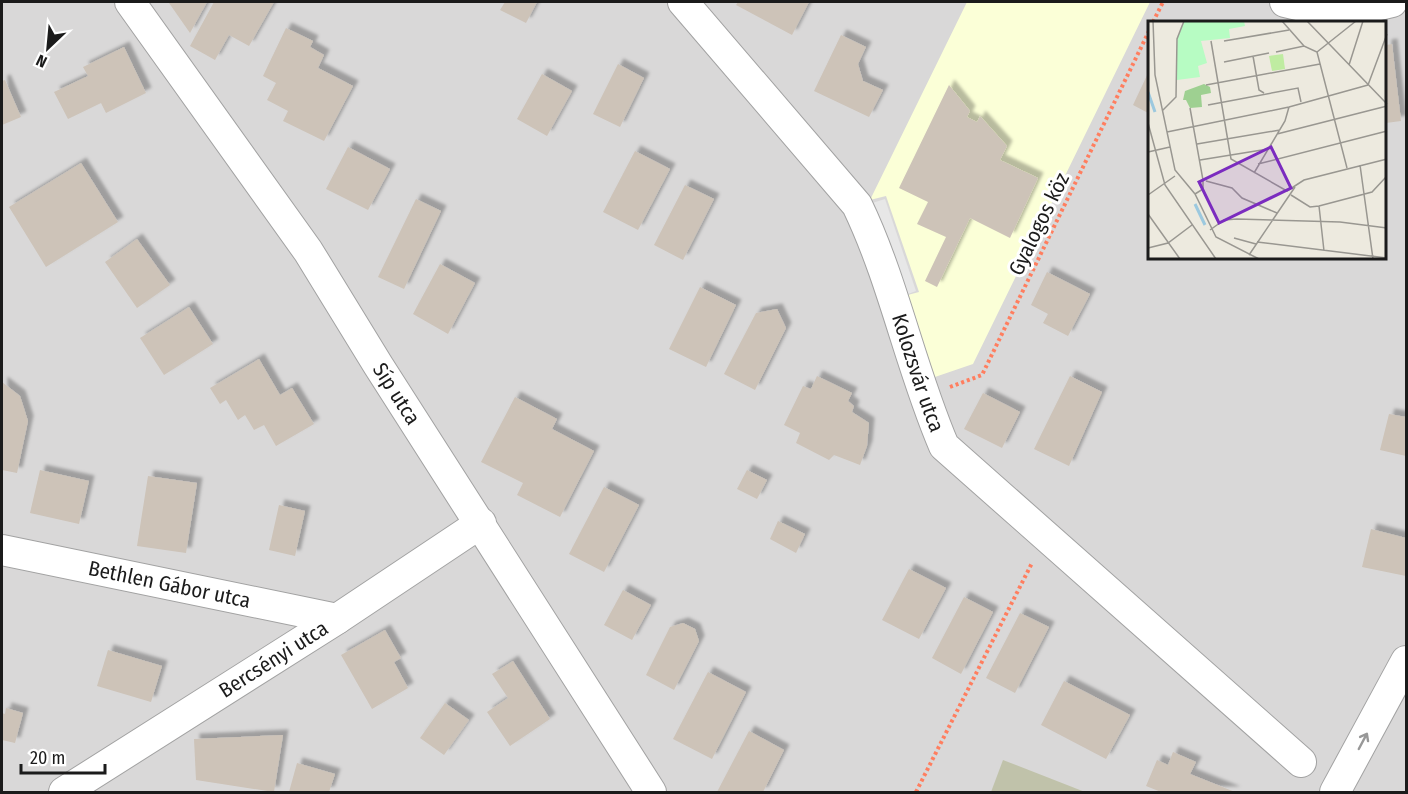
<svg xmlns="http://www.w3.org/2000/svg" width="1408" height="794" viewBox="0 0 1408 794" font-family="'Fira Sans Condensed',sans-serif">
<defs>
<filter id="shadow"><feDropShadow dx="5.5" dy="-5.5" stdDeviation="1.5" flood-color="#0004"/></filter>
</defs>
<rect width="100%" height="100%" fill="#edeadf"/>
<path fill="#d9d8d8" fill-rule="evenodd" d="M2 2H1406V792H2ZM1150 22H1386V258H1150Z"/>
<path fill="#fbffd7" d="M967 2H1150L973 364 932 378 904 296 919 292 886 196 870 200Z"/>
<path fill="#c0c2aa" d="M1003 760 1085 792H991Z"/>
<path fill="#e7e7e7" d="M885 199 916 291 900 297 869 204Z"/>
<g fill="#cdc3b8" filter="url(#shadow)">
<path d="M170 2H207L190 33 169 3Z"/>
<path d="M214 2H274L249 46 229 35 215 60 190 46Z"/>
<path d="M505 2H537L526 23 500 10Z"/>
<path d="M738 2H809L792 35 736 5Z"/>
<path d="M286 28 313 41 310 47 324 55 318 68 353 86 324 141 283 121 288 111 267 100 276 83 263 76Z"/>
<path d="M841 35 866 47 858 64 863 81 883 90 869 117 814 91Z"/>
<path d="M1392 44 1401 121 1386 123V45Z"/>
<path d="M124 47 146 93 106 113 101 103 68 119 54 92 88 76 83 67Z"/>
<path d="M618 64 644 78 620 127 593 114Z"/>
<path d="M1150 69V114L1133 105Z"/>
<path d="M542 74 572 91 547 136 517 119Z"/>
<path d="M5 80 21 117 2 125V81Z"/>
<path d="M949 85 970 111 967 117 977 122 980 116 1007 146 1000 160 1038 178 1010 238 970 218 937 287 925 281 946 237 917 224 928 202 899 188Z"/>
<path d="M348 147 390 169 368 210 326 189Z"/>
<path d="M635 151 670 169 638 230 603 212Z"/>
<path d="M81 163 118 222 46 267 9 207Z"/>
<path d="M685 185 714 199 683 260 654 245Z"/>
<path d="M416 199 441 211 404 289 378 277Z"/>
<path d="M137 239 170 285 137 308 105 262Z"/>
<path d="M440 264 475 283 448 334 413 314Z"/>
<path d="M1047 272 1090 294 1068 336 1043 323 1048 314 1031 305Z"/>
<path d="M700 287 736 305 706 367 669 349Z"/>
<path d="M189 307 213 344 164 375 140 338Z"/>
<path d="M777 309 786 328 755 390 724 374 756 313Z"/>
<path d="M259 359 280 395 292 388 314 424 276 446 264 425 254 430 245 415 238 420 226 400 220 404 210 388Z"/>
<path d="M817 376 852 393 848 401 854 406 852 412 869 423 867 446 860 465 834 455 829 460 796 443 800 433 784 425 803 386 811 389Z"/>
<path d="M1070 376 1102 392 1069 466 1034 449Z"/>
<path d="M2 382 20 396 28 421 17 473 2 470Z"/>
<path d="M983 393 1020 412 1002 448 964 429Z"/>
<path d="M515 397 557 419 552 429 594 451 560 517 517 495 523 483 481 462Z"/>
<path d="M1389 414 1406 417V456L1380 450Z"/>
<path d="M40 470 89 481 79 524 30 513Z"/>
<path d="M747 470 767 480 757 499 737 489Z"/>
<path d="M148 476 197 483 186 553 137 546Z"/>
<path d="M604 487 639 505 604 572 569 554Z"/>
<path d="M279 505 305 511 295 556 269 550Z"/>
<path d="M778 521 805 534 796 553 770 539Z"/>
<path d="M1371 529 1406 538V576L1362 567Z"/>
<path d="M909 569 946 588 919 639 882 620Z"/>
<path d="M623 590 651 605 632 640 604 625Z"/>
<path d="M964 597 993 612 961 674 932 658Z"/>
<path d="M1020 613 1049 627 1015 693 986 678Z"/>
<path d="M683 623 695 629 699 641 674 690 646 675 670 627Z"/>
<path d="M385 630 401 658 394 662 408 688 372 709 341 655Z"/>
<path d="M108 650 162 666 151 702 97 686Z"/>
<path d="M513 661 550 719 510 746 487 712 508 698 492 674Z"/>
<path d="M708 672 746 692 712 759 673 739Z"/>
<path d="M1064 681 1130 715 1106 759 1041 725Z"/>
<path d="M445 703 469 720 444 755 420 738Z"/>
<path d="M6 708 23 713 15 743 2 740V713L5 714Z"/>
<path d="M749 731 784 750 763 792H717Z"/>
<path d="M283 735 274 792 196 780 194 739Z"/>
<path d="M1173 752 1196 762 1190 774 1235 792H1161L1146 786 1157 760 1168 765Z"/>
<path d="M297 763 335 774 329 792H289Z"/>
</g>
<g fill="none" stroke-linecap="round" stroke-linejoin="round">
<defs>
<g id="minor">
<path id="s1" d="M130 2 308 251 378 365 651 792"/>
<path id="s2" d="M683 2 857 205C894 282 910 367 944 446L1301 762"/>
<path d="M1285 2C1322 12 1355 12 1392 2"/>
<path id="s3" d="M2 550 337 619"/>
<path id="s4" d="M64 792 337 619 481 523"/>
<path d="M1335 792 1406 661"/>
</g>
</defs>
<use href="#minor" stroke="#a2a2a2" stroke-width="32"/>
<g stroke="#ff7e5f" stroke-width="4" stroke-dasharray="3 3" stroke-linecap="butt">
<path d="M1153 22 1163 2"/>
<path d="M950 387 982 375 1150 29"/>
<path d="M916 792 1032 563"/>
</g>
<use href="#minor" stroke="#fff" stroke-width="30"/>
</g>
<defs><path id="oneway-shaft" d="M-6 0H5M1.5-3L5.5 0L1.5 3" fill="none" stroke-width="1.6" stroke-linecap="round" stroke-linejoin="round" transform="scale(1.5)"/></defs>
<use stroke="#989898" href="#oneway-shaft" transform="translate(1363 741) rotate(-62)"/>
<g text-anchor="middle" stroke-width="6" stroke-linejoin="round" paint-order="stroke">
<g font-size="21" fill="#1b1b1b" stroke="#fff">
<text transform="translate(1039 224) rotate(-64)" y="7">Gyalogos köz</text>
<text dy="7" stroke="none"><textPath href="#s2" startOffset="446">Kolozsvár utca</textPath></text>
<text dy="7" stroke="none"><textPath href="#s1" startOffset="474">Síp utca</textPath></text>
<text dy="7" stroke="none"><textPath href="#s3" startOffset="171">Bethlen Gábor utca</textPath></text>
<text dy="7" stroke="none"><textPath href="#s4" startOffset="248">Bercsényi utca</textPath></text>
</g>
</g>
<g transform="translate(1148 21)">
<rect width="238" height="238" fill="#edeadf"/>
<path d="M135 33 137 48 124 50 121 35Z" fill="#bfeca1"/>
<path d="M56 63 62 66 63 72 53 74 54 86 42 87 38 79H35L37 70Z" fill="#9ed091"/>
<path d="M36 0H96L97 5 81 8 82 17 53 20 59 42 50 45 52 56 29 59V18Z" fill="#b7fcc3"/>
<path fill="none" stroke="#9cc9df" stroke-width="3" d="M0 71 7 91M47 183 57 204"/>
<path fill="none" stroke="#999791" stroke-width="1.5" d="M5 0 7 54 27 149 47 173 68 216 111 238M134 0 156 25M159 0 239 83M63 20 83 138 139 170 156 159 239 138M76 20 141 9M128 31 156 25 169 31 199 147M169 31 208 0M105 35 111 69 116 72M76 41 121 32M201 44 215 0M58 64 172 43M220 64 239 13M60 84 150 67 153 81M42 87 55 159V168L47 173M14 90 28 76 29 18 36 0M0 102 17 164 68 238M19 111 141 86 220 64M129 113 239 85M49 123 132 109M0 131 22 126M52 139 120 128M110 143 239 110M212 144 225 238M106 152 137 100 141 86M58 160 84 167 94 177 129 192M0 174 27 155M143 174 162 186 171 185 224 171 238 156M171 185 176 230M0 193 32 238M62 209 76 199 89 198 192 201 239 207M86 217 108 223M109 221 239 237M0 227 20 222 44 204M101 234 147 166"/>
<path fill="#7b2cbf" fill-opacity="0.15" stroke="#7b2cbf" stroke-width="3" d="M123 126 143 167 71 202 51 161Z"/>
<rect width="238" height="238" fill="none" stroke="#1b1b1b" stroke-width="3"/>
</g>
<rect width="1408" height="794" fill="none" stroke="#1b1b1b" stroke-width="6"/>
<g transform="translate(48 48) rotate(206)" stroke="#ffffff" stroke-width="4.5" paint-order="stroke">
<path d="M0-4.5L10 22L0 15L-10 22Z" fill="#1b1b1b"/>
<text y="-9" font-size="16" font-weight="bold" text-anchor="middle" fill="#1b1b1b">N</text>
</g>
<path d="M21 764v9h84v-9" fill="none" stroke="#1b1b1b" stroke-width="3"/>
<text x="30" y="764" font-size="18" fill="#1b1b1b" stroke="#ffffff" stroke-width="4.5" paint-order="stroke">20 m</text>
</svg>
